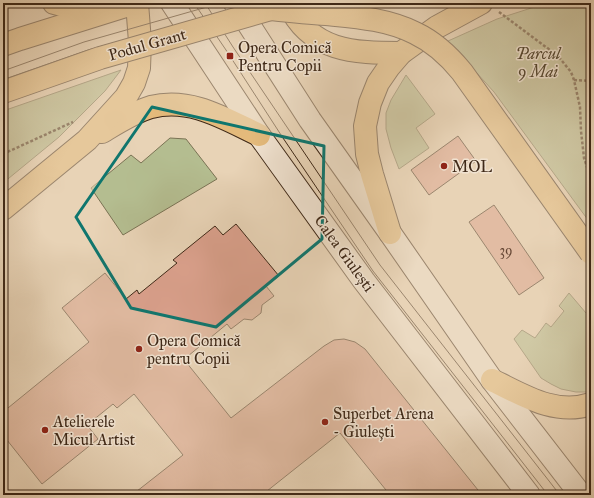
<svg xmlns="http://www.w3.org/2000/svg" width="594" height="498" viewBox="0 0 594 498" font-family="'IM FELL Great Primer',serif">
<rect width="100%" height="100%" fill="#e8d3b6"/>
<filter id="stains"><feTurbulence type="fractalNoise" baseFrequency=".005" numOctaves="4"/><feColorMatrix values="0 0 0 0 .2 0 0 0 0 .09 0 0 0 0 .02 0 0 0 .5 -.17"/></filter>
<radialGradient id="worn" r=".72"><stop offset=".6" stop-color="#630" stop-opacity="0"/><stop offset="1" stop-color="#630" stop-opacity=".3"/></radialGradient>
<g fill="#b4bd90" stroke="#7a7354">
<path d="M547 3H591V224L494 92 448 41 497 19Z"/>
<path d="M121 70 105 91 59 137 3 183V111Z"/>
<path d="M406 75 435 114 416 128 429 148 399 169 391 148 386 129V113L391 100Z"/>
<path d="M170 138 186 139 217 179 123 235 91 188 131 155 141 163Z"/>
<path d="M569 293 586 313 591 309V392H576L561 389 551 384 541 378 514 339 522 330 535 338 546 323 551 327 564 311 559 306Z"/>
</g>
<g fill="#dba18d" stroke="#3f2918">
<path d="M458 136 476 161 429 195 411 170Z"/>
<path d="M494 205 544 278 519 295 469 222Z"/>
<path d="M236 224 279 276 266 286 274 296 262 305 261 313 252 320 244 319 231 329 227 324 188 356 190 359 186 362 231 418 324 346 334 340 344 339 355 342 365 349 482 495H390L340 433 262 495H132L183 455 134 394 117 408 113 404 87 425 98 439 42 484 3 435V412L89 342 62 308 105 273 126 299 137 290 139 294 177 263 173 260 215 226 223 235Z"/>
</g>
<g fill="none" stroke-linecap="round" stroke-linejoin="round">
<defs>
<g id="secondary">
<path d="M172 3 259 135 364 281 529 495"/>
<path d="M235 3 310 120 390 233 492 380 581 495"/>
</g>
<g id="primary">
<path d="M54 3 76 9 98 10"/>
<path d="M288 3C310 52 354 53 401 53"/>
<path d="M3 45 20 39 135 3"/>
<path d="M102 132C117 123 134 112 151 107 191 97 225 119 259 135"/>
<path d="M3 209 87 140 126 97 134 83 139 68 140 42 137 3"/>
<path d="M390 233 372 174 367 154 365 126 370 103 378 83 389 67 401 53 437 27 481 3"/>
<path d="M492 380C523 395 555 416 591 404"/>
</g>
</defs>
<use href="#secondary" stroke="#3f2918" stroke-width="24"/>
<use href="#primary" stroke="#3f2918" stroke-width="24"/>
<g stroke="#3f2918" stroke-width="2.5" stroke-dasharray="3 2" stroke-linecap="butt">
<path d="M499 12 558 56 571 72 574 80 580 107 581 131 584 158 591 179"/>
<path d="M591 20C587 26 587 32 591 38"/>
<path d="M574 80 591 81"/>
<path d="M3 154 73 122"/>
</g>
<use href="#secondary" stroke="#f0e2d0" stroke-width="22"/>
<use href="#primary" stroke="#e4ba7b" stroke-width="22"/>
<g stroke="#3f2918" stroke-width="1">
<path d="M194 3 226 50 283 138 373 271 548 495"/>
<path d="M205 3 233 47 380 265 560 495"/>
<path d="M3 71 84 42 221 3"/>
<path d="M3 80 88 50 255 3"/>
</g>
<defs>
<g id="primary-bridge">
<path d="M271 9C289 11 307 13 326 14 356 17 387 19 415 33 434 42 449 56 462 72L591 253"/>
<path d="M3 92 100 58 285 5"/>
</g>
</defs>
<use href="#primary-bridge" stroke="#3f2918" stroke-width="24" stroke-linecap="butt"/>
<use href="#primary-bridge" stroke="#e4ba7b" stroke-width="22"/>
</g>
<path d="M0 0H594V498H0ZM152 107 324 146 322 239 216 327 131 308 76 217Z" fill="#e8d3b6" fill-opacity=".55" fill-rule="evenodd"/>
<path fill="none" stroke="#0f766e" stroke-width="3" stroke-linejoin="round" d="M152 107 324 146 322 239 216 327 131 308 76 217Z"/>
<g fill="#8f2418" stroke="#f0e2d0" stroke-width="1.5">
<rect x="226" y="52" width="8" height="8" rx="2"/>
<circle cx="444" cy="166" r="4"/>
<circle cx="139" cy="349" r="4"/>
<circle cx="325" cy="422" r="4"/>
<circle cx="45" cy="430" r="4"/>
</g>
<g text-anchor="middle" stroke-width="3" stroke-linejoin="round" paint-order="stroke">
<g font-size="14" fill="#664735">
<text x="506" y="255">39</text>
</g>
<g font-size="16" fill="#3f2918" stroke="#f0e2d0">
<text transform="translate(147 44) rotate(-16)" y="6">Podul Grant</text>
<text transform="translate(345 253) rotate(54)" y="6">Calea Giulești</text>
</g>
<g font-size="16" fill="#3f2918" stroke="#f0e2d0" text-anchor="start">
<text x="238" y="53">Opera Comică<tspan x="238" dy="18">Pentru Copii</tspan></text>
<text x="452" y="172">MOL</text>
<text x="147" y="346">Opera Comică<tspan x="147" dy="18">pentru Copii</tspan></text>
<text x="333" y="419">Superbet Arena<tspan x="333" dy="18">- Giulești</tspan></text>
<text x="53" y="427">Atelierele<tspan x="53" dy="18">Micul Artist</tspan></text>
</g>
<g font-size="16" font-style="italic" fill="#564730" stroke="#f0e2d0">
<text x="538" y="59">Parcul<tspan x="538" dy="18">9 Mai</tspan></text>
</g>
</g>
<rect width="594" height="498" fill="none" stroke="#e8d3b6" stroke-width="16"/>
<rect x="4" y="4" width="586" height="490" fill="none" stroke="#3f2918" stroke-width="2"/>
<rect x="8" y="8" width="578" height="482" fill="none" stroke="#3f2918"/>
<rect width="100%" height="100%" filter="url(#stains)"/>
<rect width="100%" height="100%" fill="url(#worn)"/>
</svg>
